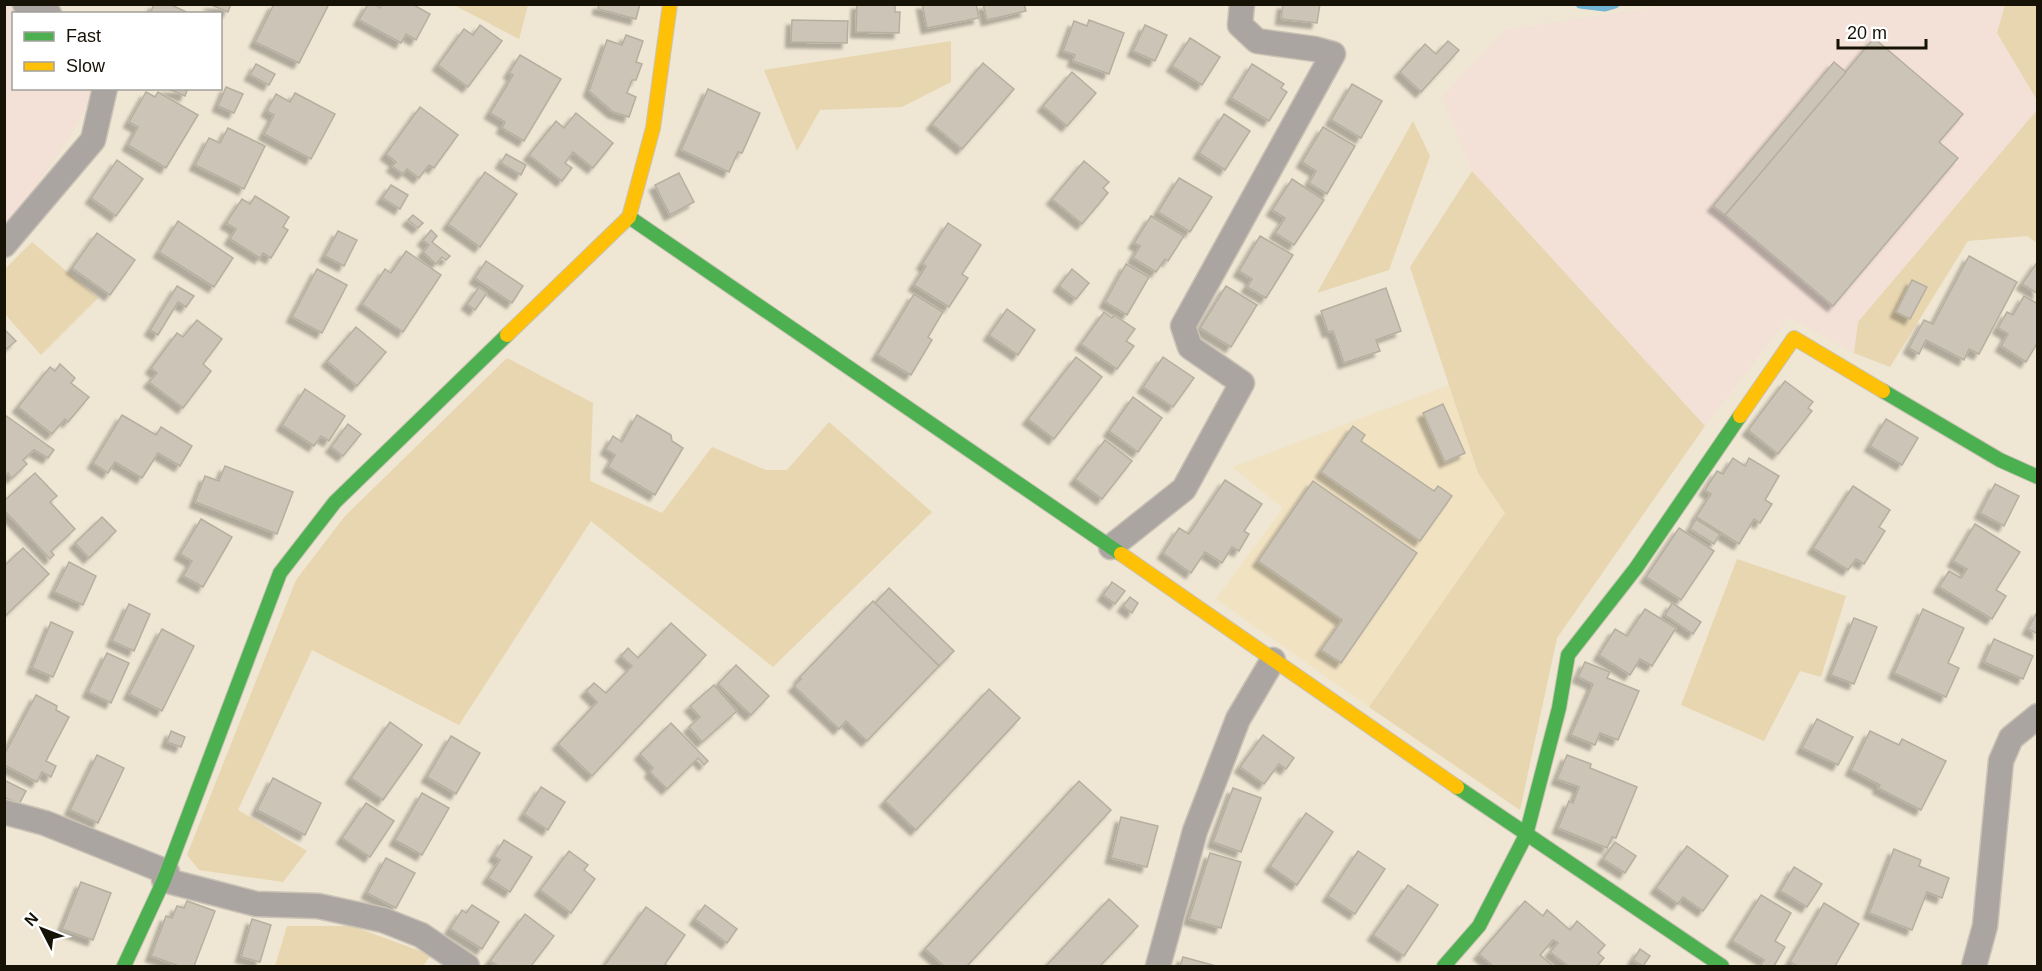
<svg xmlns="http://www.w3.org/2000/svg" width="2042" height="971" viewBox="0 0 2042 971" font-family="Arial,sans-serif">
<defs>
<filter id="shadow"><feDropShadow dx="-5.5" dy="5.5" stdDeviation="1.5" flood-color="#0004"/></filter>
</defs>
<rect width="100%" height="100%" fill="#efe6d3"/>
<path fill="#f1e2c2" d="M1449 385 1478 473 1506 513 1369 707 1216 599 1283 508 1232 467Z"/>
<g fill="#f3e0d7">
<path d="M15 4 32 13 14 14V88L93 89V95L70 136 18 213 5 229 4 5Z"/>
<path d="M2005 4 1998 33 2037 100 2038 110 1858 322 1854 353 1789 317 1705 426 1472 171 1442 97 1505 30 1668 5Z"/>
</g>
<g fill="#e7d6b0">
<path d="M454 5H528L519 39Z"/>
<path d="M2005 5H2037V100L1997 33Z"/>
<path d="M951 41V82L902 107 820 110 797 151 764 70Z"/>
<path d="M2037 110V243L2027 236 1968 241 1890 367 1854 353 1858 322Z"/>
<path d="M1413 121 1430 156 1389 270 1317 293Z"/>
<path d="M1472 171 1705 426 1557 638 1520 810 1369 707 1505 513 1478 473 1410 267Z"/>
<path d="M32 242 98 298 41 355 5 314V269Z"/>
<path d="M507 358 593 403 590 481 662 513 712 447 766 470H787L829 422 932 512 773 667 591 521 459 725 312 650 238 810 307 851 283 882 199 870 187 855 296 580 345 516Z"/>
<path d="M1737 559 1846 596 1821 677 1800 671 1764 741 1681 705Z"/>
<path d="M287 926H352L431 955 423 966H275Z"/>
</g>
<g fill="none" stroke-linecap="round" stroke-linejoin="round">
<path stroke="#72b5d4" stroke-width="9" d="M1580 4 1605 7 1615 4"/>
</g>
<g fill="#ccc4b6" stroke="#b6afa0" stroke-width="1.5" filter="url(#shadow)">
<path d="M154 4H169L191 14H150Z"/>
<path d="M209 4H231L228 12Z"/>
<path d="M274 4H329L299 63 255 42Z"/>
<path d="M368 4H374L380 8 382 4H412L430 14 416 40 406 34 401 43 359 20Z"/>
<path d="M599 4H640L636 19 598 9Z"/>
<path d="M857 4H895V12H900L899 33 856 32Z"/>
<path d="M922 4H976L979 18 927 28Z"/>
<path d="M983 4H1024L1026 11 987 20Z"/>
<path d="M1283 4H1320L1317 23 1281 19Z"/>
<path d="M792 20 848 21 847 43 791 42Z"/>
<path d="M1089 20 1124 33 1109 74 1073 61 1075 55 1063 51 1074 21 1087 26Z"/>
<path d="M480 25 502 41 468 87 438 65 464 29 473 35Z"/>
<path d="M1145 25 1167 35 1155 61 1133 51Z"/>
<path d="M626 35 643 41 636 62 642 64 636 80H632L627 93 636 97 629 117 613 112 589 91 607 40 622 45Z"/>
<path d="M1190 38 1220 57 1202 85 1172 66Z"/>
<path d="M1874 38 1963 114 1939 142 1958 158 1833 306 1725 215Z"/>
<path d="M1448 41 1459 50 1421 92 1400 72 1425 44 1436 54Z"/>
<path d="M520 55 561 79 524 141 502 128 505 122 490 113 513 75 509 73Z"/>
<path d="M1834 62 1846 72 1725 215 1713 206Z"/>
<path d="M983 63 1014 89 962 149 932 124Z"/>
<path d="M256 64 275 74 269 85 250 75Z"/>
<path d="M1252 64 1284 84 1281 88 1287 92 1269 121 1231 98Z"/>
<path d="M1072 72 1096 93 1067 126 1043 106Z"/>
<path d="M1352 84 1382 101 1361 138 1331 120Z"/>
<path d="M226 87 243 94 234 113 218 106Z"/>
<path d="M166 88H188L185 96Z"/>
<path d="M708 89 760 113 742 153 738 152 729 172 681 150Z"/>
<path d="M146 92 155 97 158 92 198 115 166 168 128 145 138 127 129 122Z"/>
<path d="M295 93 335 114 311 159 264 134 274 115 267 111 276 94 290 102Z"/>
<path d="M420 107 458 135 434 168 429 165 419 178 407 169 403 174 392 166 396 162 386 154Z"/>
<path d="M576 113 613 143 593 168 573 152 565 163 572 168 562 181 529 155 556 121 564 128Z"/>
<path d="M1224 114 1250 131 1225 170 1199 153Z"/>
<path d="M1323 127 1355 146 1327 194 1309 183 1316 171 1302 162Z"/>
<path d="M228 128 265 146 244 189 195 165 209 138 220 143Z"/>
<path d="M506 154 526 165 521 175 501 163Z"/>
<path d="M117 160 143 179 116 216 91 198Z"/>
<path d="M1084 161 1109 182 1103 188 1108 193 1082 224 1052 199Z"/>
<path d="M485 172 517 194 480 247 448 224Z"/>
<path d="M679 173 694 202 670 215 655 185Z"/>
<path d="M1179 178 1212 197 1190 232 1158 212Z"/>
<path d="M1292 179 1324 200 1294 245 1275 233 1285 218 1272 210Z"/>
<path d="M391 185 408 195 400 209 382 198Z"/>
<path d="M255 196 289 217 283 227 288 230 271 258 263 253 260 258 230 239 236 229 226 223 242 199 250 204Z"/>
<path d="M413 215 423 223 418 228 408 220Z"/>
<path d="M1151 216 1184 236 1168 261 1165 259 1156 272 1133 258 1140 246 1134 243Z"/>
<path d="M178 221 233 258 214 287 159 252Z"/>
<path d="M948 223 981 245 962 274 968 278 949 307 914 285 926 266 922 264Z"/>
<path d="M431 230 437 236 432 242 450 256 446 260 442 257 436 264 423 252 429 245 423 240Z"/>
<path d="M338 231 357 240 344 266 325 256Z"/>
<path d="M97 233 135 260 110 295 72 268Z"/>
<path d="M1260 236 1293 255 1266 298 1247 287 1252 279 1239 271Z"/>
<path d="M406 251 441 275 403 332 362 304 385 269 391 273Z"/>
<path d="M1969 256 2017 282 1979 354 1969 349 1964 360 1926 340 1919 354 1909 348 1924 320 1933 324Z"/>
<path d="M486 261 523 286 512 303 475 278Z"/>
<path d="M2038 261V294L2022 284Z"/>
<path d="M1126 264 1149 277 1127 315 1105 302Z"/>
<path d="M317 269 347 285 322 333 292 317Z"/>
<path d="M1072 269 1089 283 1076 299 1059 286Z"/>
<path d="M1912 280 1927 287 1910 319 1896 312Z"/>
<path d="M177 286 194 296 186 307 178 302 158 335 150 330Z"/>
<path d="M1226 286 1257 305 1231 347 1200 328Z"/>
<path d="M479 287 487 293 475 310 467 304Z"/>
<path d="M1386 288 1401 331 1376 340 1380 351 1344 363 1333 331 1328 332 1321 311Z"/>
<path d="M914 294 943 312 928 337 932 340 911 375 877 355Z"/>
<path d="M2024 296 2038 304V342L2026 362 2001 346 2008 334 1998 328 2007 312 2013 315Z"/>
<path d="M1007 309 1035 330 1018 355 989 335Z"/>
<path d="M1104 312 1112 318 1114 315 1135 329 1126 341 1134 346 1117 369 1081 344Z"/>
<path d="M197 320 222 339 203 364 211 371 183 408 149 382 157 373 151 368 177 333 183 337Z"/>
<path d="M356 327 386 352 357 386 327 361Z"/>
<path d="M4 329 16 341 4 351Z"/>
<path d="M1076 357 1102 377 1054 439 1028 419Z"/>
<path d="M1163 357 1194 378 1173 407 1143 387Z"/>
<path d="M60 364 75 378 71 383 89 397 68 422 65 419 52 434 18 407 50 367 55 371Z"/>
<path d="M1785 381 1813 402 1808 408 1812 411 1778 454 1748 430Z"/>
<path d="M305 389 345 416 329 441 321 436 314 446 282 425Z"/>
<path d="M1133 397 1162 418 1138 452 1109 431Z"/>
<path d="M1443 404 1465 453 1445 462 1423 413Z"/>
<path d="M5 415 54 450 48 458 34 450 23 460 27 464 12 478 8 473 4 477Z"/>
<path d="M122 415 156 435 161 427 192 446 180 466 158 453 142 478 115 462 108 473 93 463Z"/>
<path d="M637 415 671 435 672 441 683 448 655 495 608 467 615 455 606 449 613 436 622 442Z"/>
<path d="M1886 419 1918 438 1902 465 1870 446Z"/>
<path d="M348 424 361 434 343 456 331 447Z"/>
<path d="M1353 426 1365 435 1361 441 1434 491 1438 486 1452 496 1420 541 1321 472Z"/>
<path d="M1105 440 1132 461 1102 499 1075 479Z"/>
<path d="M1733 458 1745 466 1749 458 1779 476 1765 500 1772 504 1760 523 1754 519 1739 544 1696 517 1711 494 1705 490 1717 471 1723 474Z"/>
<path d="M225 466 293 492 277 534 195 502 205 476 219 481Z"/>
<path d="M35 473 57 496 50 502 75 529 51 551 54 555 50 559 4 510V501Z"/>
<path d="M1225 480 1262 504 1244 531 1249 534 1239 551 1232 547 1222 563 1205 552 1191 573 1163 553 1179 528 1189 534Z"/>
<path d="M1313 481 1417 553 1341 663 1321 650 1342 620 1258 561Z"/>
<path d="M1995 484 2019 496 2004 526 1980 513Z"/>
<path d="M1853 486 1890 510 1879 527 1885 531 1864 564 1856 559 1848 570 1813 548Z"/>
<path d="M102 517 116 531 89 558 75 543Z"/>
<path d="M201 519 232 537 203 587 183 576 192 561 180 554Z"/>
<path d="M1696 519 1720 534 1714 544 1690 529Z"/>
<path d="M1975 524 2020 552 1996 590 2006 596 1992 619 1939 587 1949 571 1961 578 1967 569 1953 561Z"/>
<path d="M1679 528 1714 551 1681 600 1646 577Z"/>
<path d="M23 548 49 574 4 617V566Z"/>
<path d="M69 562 96 576 83 605 54 592Z"/>
<path d="M1112 582 1125 591 1115 604 1103 595Z"/>
<path d="M889 588 954 651 939 666 875 603Z"/>
<path d="M1130 597 1138 603 1132 613 1123 606Z"/>
<path d="M873 601 939 666 867 741 846 721 839 729 794 686 801 679 799 678Z"/>
<path d="M1672 603 1701 622 1693 634 1665 615Z"/>
<path d="M129 604 150 614 134 651 112 641Z"/>
<path d="M1645 609 1676 628 1652 666 1640 659 1630 675 1599 655 1615 629 1627 636Z"/>
<path d="M1923 609 1964 628 1948 663 1959 668 1946 697 1894 673Z"/>
<path d="M2038 610V634L2028 629Z"/>
<path d="M1854 618 1877 627 1854 684 1831 675Z"/>
<path d="M51 622 73 632 53 677 32 668Z"/>
<path d="M671 623 706 655 592 776 558 744 597 702 586 691 594 683 606 693 632 666 621 656 628 648 638 658Z"/>
<path d="M162 629 194 646 162 711 129 694Z"/>
<path d="M1994 639 2033 656 2023 679 1984 662Z"/>
<path d="M107 653 129 663 111 703 88 692Z"/>
<path d="M1585 662 1610 672 1607 678 1639 691 1618 740 1600 733 1595 745 1571 735 1593 684 1578 677Z"/>
<path d="M736 665 769 696 751 715 718 684Z"/>
<path d="M714 685 737 711 702 742 689 727 700 717 690 706Z"/>
<path d="M989 689 1020 718 916 830 885 801Z"/>
<path d="M36 695 57 706 56 710 69 717 46 761 56 766 51 777 42 772 37 782 4 765V755Z"/>
<path d="M1817 719 1853 737 1838 765 1802 748Z"/>
<path d="M390 722 422 745 383 800 351 778Z"/>
<path d="M671 723 708 761 704 765 698 758 667 789 650 772 653 768 640 754Z"/>
<path d="M171 731 185 737 181 747 167 742Z"/>
<path d="M1870 731 1899 745 1902 739 1946 761 1921 810 1878 788 1880 785 1851 770Z"/>
<path d="M1263 735 1294 758 1286 769 1279 764 1264 784 1240 767Z"/>
<path d="M451 736 480 753 456 794 427 777Z"/>
<path d="M97 755 124 768 98 823 70 810Z"/>
<path d="M1567 755 1591 764 1590 768 1637 787 1616 838 1612 837 1607 848 1558 828 1569 801 1573 803 1579 787 1557 779Z"/>
<path d="M273 778 321 803 305 835 257 810Z"/>
<path d="M4 780 26 791 19 804 4 797Z"/>
<path d="M1079 781 1111 810 967 966H944L925 949Z"/>
<path d="M541 787 565 802 548 830 524 814Z"/>
<path d="M1233 788 1261 798 1241 852 1213 842Z"/>
<path d="M422 793 449 808 422 855 395 840Z"/>
<path d="M366 803 394 821 370 857 342 838Z"/>
<path d="M1306 813 1333 832 1297 885 1270 866Z"/>
<path d="M1121 817 1158 826 1147 867 1111 858Z"/>
<path d="M504 840 532 857 510 892 488 878 500 860 494 856Z"/>
<path d="M1615 842 1636 856 1625 873 1603 859Z"/>
<path d="M1687 846 1728 876 1703 911 1683 897 1678 904 1656 888Z"/>
<path d="M1894 849 1921 860 1919 866 1949 878 1942 898 1927 892 1912 930 1869 913Z"/>
<path d="M569 851 588 865 584 870 595 879 571 913 540 890Z"/>
<path d="M1358 851 1385 869 1355 914 1328 896Z"/>
<path d="M1210 853 1241 862 1221 928 1189 919Z"/>
<path d="M386 858 415 873 396 908 367 893Z"/>
<path d="M1794 867 1822 884 1807 907 1780 891Z"/>
<path d="M81 882 111 893 93 940 62 929Z"/>
<path d="M1408 885 1438 905 1404 956 1373 935Z"/>
<path d="M1761 895 1791 913 1775 941 1785 947 1774 966H1760L1764 960 1732 941Z"/>
<path d="M1109 899 1138 926 1100 966H1046Z"/>
<path d="M187 901 215 911 194 966H179L151 956 166 916 172 918 177 906 184 908Z"/>
<path d="M1525 901 1543 916 1547 910 1570 930 1577 921 1605 945 1598 953 1604 958 1597 966H1568L1550 952 1558 943 1553 940 1540 955 1553 966H1493L1479 954Z"/>
<path d="M1824 903 1859 924 1835 966H1797L1790 962Z"/>
<path d="M472 905 499 922 482 949 450 929 462 910 466 913Z"/>
<path d="M705 905 737 929 727 943 695 919Z"/>
<path d="M646 907 685 935 665 964 668 966H604Z"/>
<path d="M525 914 554 936 531 966H498L490 961Z"/>
<path d="M252 919 271 925 260 962 241 957Z"/>
<path d="M1640 949 1650 956 1643 966 1633 960Z"/>
<path d="M1183 957 1216 966H1180Z"/>
</g>
<g fill="none" stroke-linecap="round" stroke-linejoin="round">
<defs>
<g id="street">
<path d="M25 4 49 14"/>
<path d="M4 245 93 140 105 88"/>
<path d="M1111 547 1184 489 1242 383 1190 347 1183 326 1333 54 1315 49 1257 41 1240 25 1242 4"/>
<path d="M4 812 45 823 167 872"/>
<path d="M164 880 256 904 318 906 383 920 421 935 467 966"/>
<path d="M1158 966 1195 831 1238 719 1273 660"/>
<path d="M1974 966 1985 926 2001 761 2011 738 2038 716"/>
</g>
<g id="fast">
<path d="M629 217 1121 554"/>
<path d="M1883 391 2000 460 2038 477"/>
<path d="M1457 787 1722 966"/>
<path d="M124 966 164 880 280 573 335 502 507 335"/>
<path d="M1444 966 1479 926 1526 835 1559 708 1568 655 1636 568 1740 416"/>
</g>
<g id="slow">
<path d="M507 335 629 217 653 128 670 4"/>
<path d="M1740 416 1794 338 1883 391"/>
<path d="M1121 554 1457 787"/>
</g>
</defs>
<use href="#street" stroke="#cac3b5" stroke-width="27"/>
<use href="#fast" stroke="#cac3b5" stroke-width="16"/>
<use href="#slow" stroke="#cac3b5" stroke-width="16"/>
<use href="#street" stroke="#aba5a2" stroke-width="24"/>
<use href="#fast" stroke="#4caf50" stroke-width="14"/>
<use href="#slow" stroke="#ffc107" stroke-width="14"/>
</g>
<rect width="2042" height="971" fill="none" stroke="#171206" stroke-width="12"/>
<rect x="12" y="12" width="210" height="78" fill="#ffffff" stroke="#a2a09b" stroke-width="1.5"/>
<rect x="24" y="32" width="30" height="9" fill="#4caf50" stroke="#a2a09b" stroke-width="1.5"/>
<text x="66" y="42" font-size="18" fill="#171206">Fast</text>
<rect x="24" y="62" width="30" height="9" fill="#ffc107" stroke="#a2a09b" stroke-width="1.5"/>
<text x="66" y="72" font-size="18" fill="#171206">Slow</text>
<g transform="translate(42 929) rotate(312)" stroke="#ffffff" stroke-width="4.5" paint-order="stroke">
<path d="M0-4.5L10 22L0 15L-10 22Z" fill="#171206"/>
<text y="-9" font-size="16" font-weight="bold" text-anchor="middle" fill="#171206">N</text>
</g>
<path d="M1838 39v9h88v-9" fill="none" stroke="#171206" stroke-width="3"/>
<text x="1847" y="39" font-size="18" fill="#171206" stroke="#ffffff" stroke-width="4.5" paint-order="stroke">20 m</text>
</svg>
